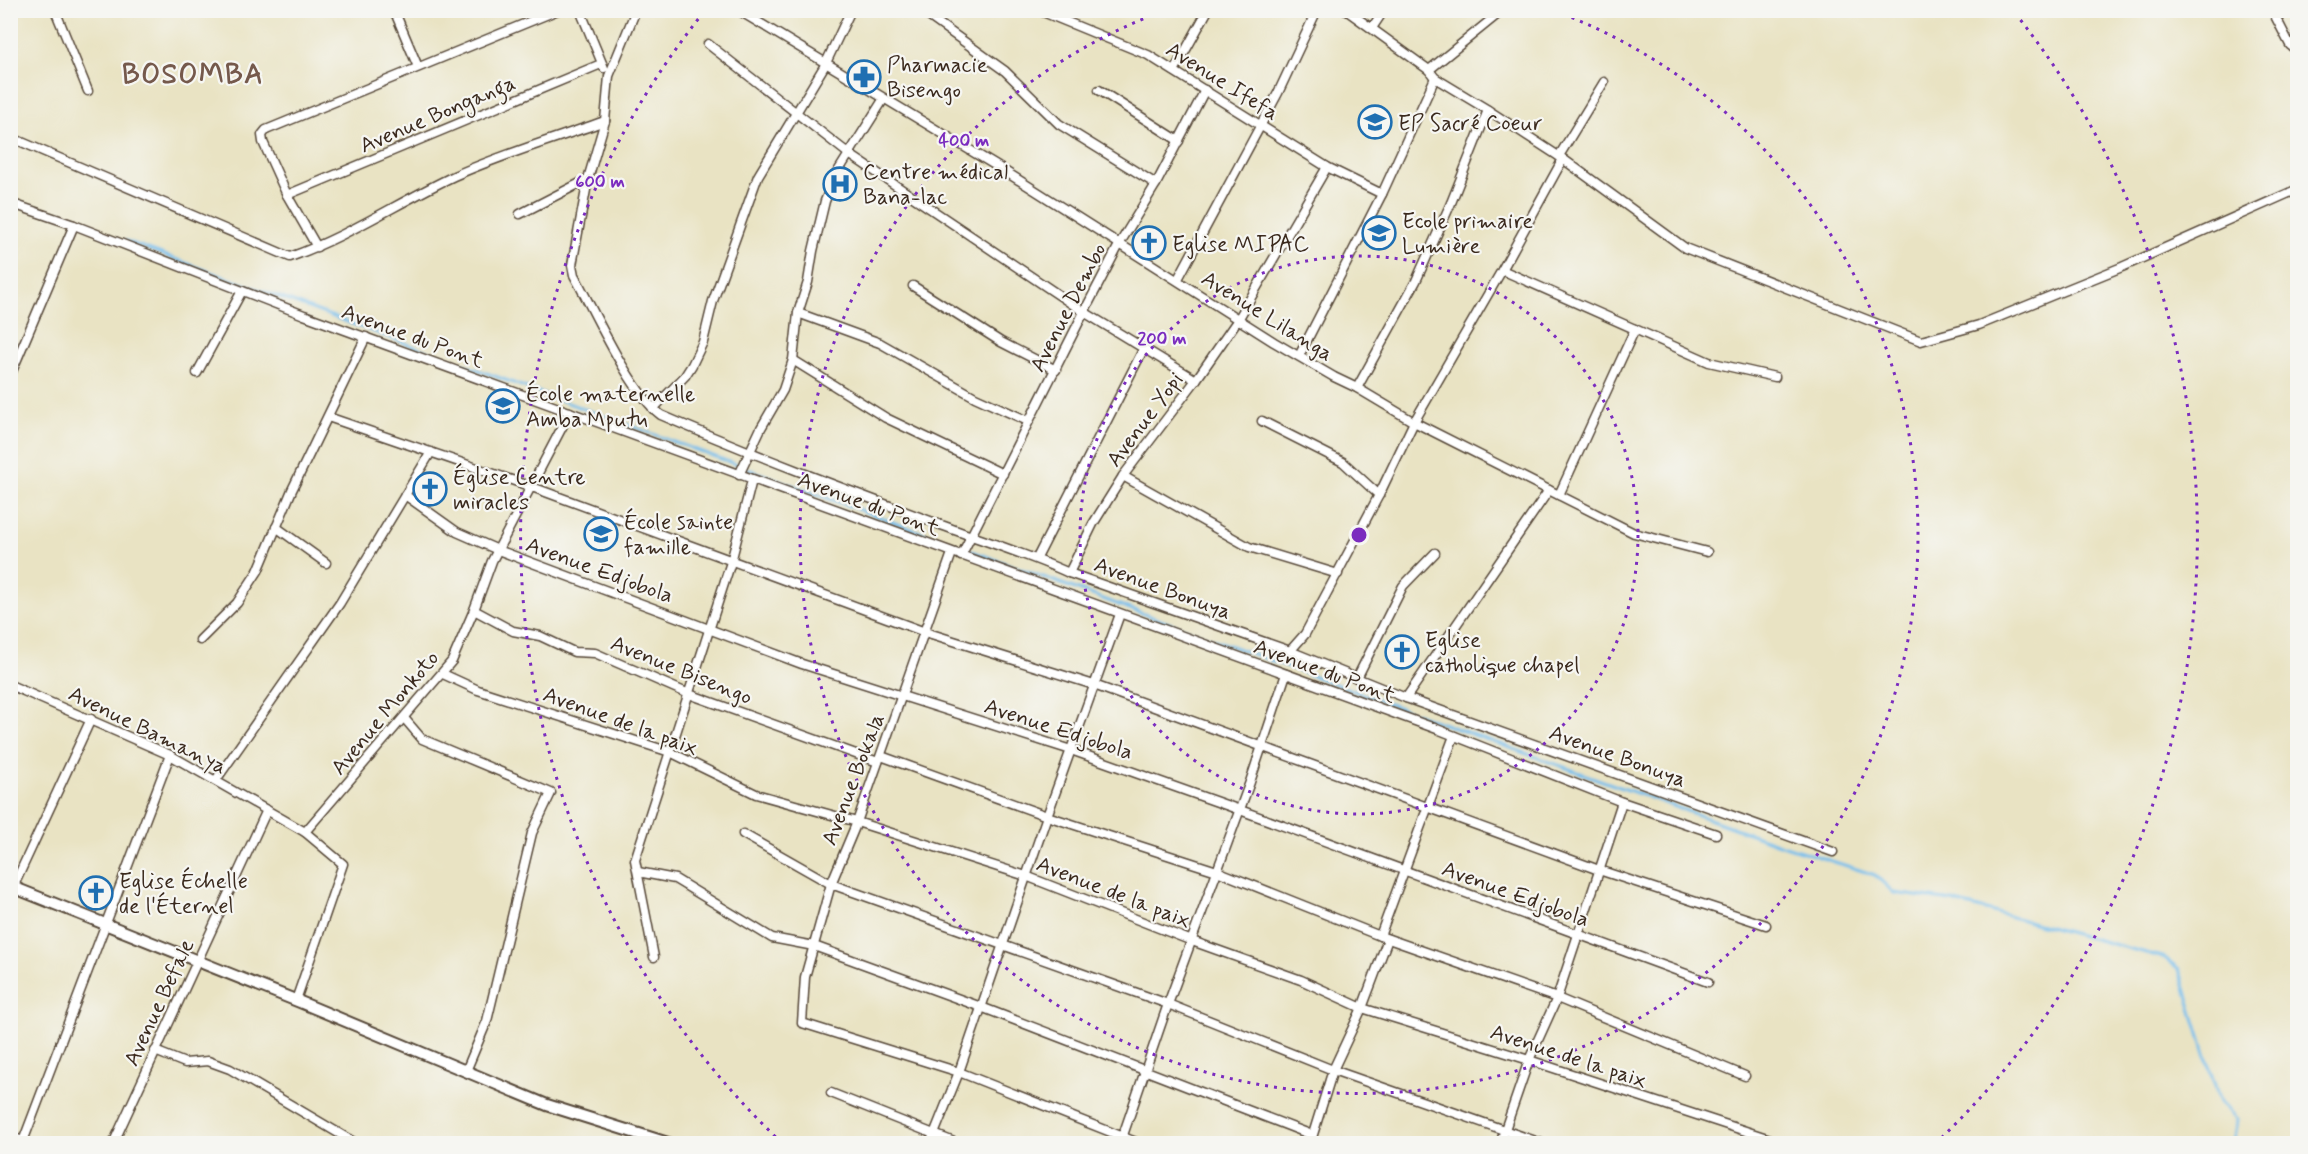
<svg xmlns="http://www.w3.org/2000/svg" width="2308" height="1154" viewBox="0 0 2308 1154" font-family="Mynerve,sans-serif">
<rect width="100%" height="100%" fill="#f6f6f2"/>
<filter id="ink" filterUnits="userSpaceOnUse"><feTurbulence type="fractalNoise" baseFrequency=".0167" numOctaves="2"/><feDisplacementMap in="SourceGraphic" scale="12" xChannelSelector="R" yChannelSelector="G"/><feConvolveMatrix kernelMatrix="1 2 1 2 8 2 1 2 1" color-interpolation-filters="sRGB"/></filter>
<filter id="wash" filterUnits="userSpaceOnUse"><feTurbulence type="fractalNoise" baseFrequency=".008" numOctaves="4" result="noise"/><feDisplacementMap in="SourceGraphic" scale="24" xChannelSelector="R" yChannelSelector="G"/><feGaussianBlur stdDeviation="1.35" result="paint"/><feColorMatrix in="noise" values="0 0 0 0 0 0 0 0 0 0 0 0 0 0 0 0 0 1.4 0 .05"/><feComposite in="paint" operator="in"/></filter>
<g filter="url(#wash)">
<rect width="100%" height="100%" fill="#e9e3c3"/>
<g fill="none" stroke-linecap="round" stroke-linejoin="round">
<path stroke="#74beed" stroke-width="3" d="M126 241 1466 732 1779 844 1875 875 1894 893 1952 901 2165 958 2179 969 2220 1102 2237 1119 2233 1144"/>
</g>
</g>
<g filter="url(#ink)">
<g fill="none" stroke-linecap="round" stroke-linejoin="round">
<defs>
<g id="minor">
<path d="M55 10 88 91"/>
<path d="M394 10 418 67"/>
<path d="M580 10 604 68"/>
<path d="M636 10 609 76 605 121 588 179 572 265 574 275C594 311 630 392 661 415 753 455 847 490 941 525 984 541 1027 554 1069 573L1290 651 1406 698 1833 852"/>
<path d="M738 10 1003 170 1274 342 1334 377 1357 388 1414 422 1634 533 1707 552"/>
<path d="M920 10 1005 71 1059 124 1156 184"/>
<path d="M1038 10 1148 55 1327 167 1382 194"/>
<path d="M1346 10 1429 70 1435 78 1488 110 1563 159 1685 248 1921 341 1979 325 2122 267 2298 189"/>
<path d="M2272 10 2290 45 2298 51"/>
<path d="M1372 28 1384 10"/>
<path d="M708 44 849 154 1084 312 1196 380"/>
<path d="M1429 70 1503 10"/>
<path d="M1174 71 1208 10"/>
<path d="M1099 90 1179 141"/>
<path d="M10 137 290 257C347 237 399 202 454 176 503 154 554 139 605 121"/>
<path d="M1559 156 1604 82"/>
<path d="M287 195 601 64"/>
<path d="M10 203 74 225 304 315 1437 729 1622 802 1716 834"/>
<path d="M520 214 588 179"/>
<path d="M317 247 287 195 263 142 262 135 266 130 558 10"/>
<path d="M1502 270 1709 362 1775 377"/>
<path d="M1178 279 1278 93 1317 10"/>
<path d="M913 286 1001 342 1056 370"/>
<path d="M798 313 880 343 975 397 1028 421"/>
<path d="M1299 356 1382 194 1435 78"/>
<path d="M793 360 886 418 1003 474"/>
<path d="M197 373 242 291"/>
<path d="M10 376 74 225"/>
<path d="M1357 388 1416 281 1451 203 1488 110"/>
<path d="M653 409 685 376 692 365 703 342 713 301 758 176 825 65 851 10"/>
<path d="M328 417 532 487 925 632 1094 685 1599 870 1766 925"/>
<path d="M1262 421 1343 462 1379 495"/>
<path d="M739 475 761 428 783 390 793 360 798 313 808 282 813 251 825 201 837 173 883 100"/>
<path d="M1123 476 1249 547 1338 574"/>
<path d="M405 495 457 532 498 550 802 664 1071 750 1240 810 1708 982"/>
<path d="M1559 495 1635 329"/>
<path d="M276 527 326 563"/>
<path d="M952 553 857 822 831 884 805 977 802 1023 959 1072 1141 1144"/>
<path d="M961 556 1084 312 1120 243 1156 184 1205 90"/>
<path d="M1037 558 1143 350"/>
<path d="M1069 573 1093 524 1123 476 1196 380 1239 318 1327 167"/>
<path d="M474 610 513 631 540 636 574 652 595 653 689 694 878 762"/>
<path d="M200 640 237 603 258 571 292 490 366 337"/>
<path d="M1290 651 1305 634 1379 495 1414 422 1502 270 1563 159"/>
<path d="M443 674 478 690 670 752 756 794 857 822 1026 876 1192 941 1301 980 1362 1008 1529 1060 1773 1140"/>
<path d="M1357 678 1403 586 1435 553"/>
<path d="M10 685 170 755 305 832 343 864 296 1000"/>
<path d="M1406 698 1549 490"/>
<path d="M404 718 422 739 551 793 532 833 487 1021 466 1071"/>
<path d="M881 756 1047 816 1217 871 1380 936 1557 998 1745 1076"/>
<path d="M216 780 340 603 431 452"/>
<path d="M305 832 452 661 474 610 492 561 570 412"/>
<path d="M743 834 831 884 1168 1004 1333 1070 1544 1144"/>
<path d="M638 872 675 879 772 938 814 946 981 1007 1312 1135"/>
<path d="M10 894 91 719"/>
<path d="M1380 936 1454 736"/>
<path d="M654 957 635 860 731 562 752 480"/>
<path d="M155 1051 185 1063 208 1061 230 1069 357 1144"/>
<path d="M831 1093 959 1144"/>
<path d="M10 1136 27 1143"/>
<path d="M22 1144 170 755"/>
<path d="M113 1144 267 810"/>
<path d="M930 1144 959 1072 1047 816 1120 614"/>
<path d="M1120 1144 1168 1004 1250 782 1286 674"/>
<path d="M1310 1144 1333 1070 1362 1008 1388 939"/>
<path d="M1500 1144 1529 1060 1557 998 1622 802"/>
</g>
<path id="tertiary" d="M10 886 300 1002 547 1105 671 1144"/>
</defs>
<use href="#minor" stroke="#554637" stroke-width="11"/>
<use href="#tertiary" stroke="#554637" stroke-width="14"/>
<use href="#minor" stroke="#fff" stroke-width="8"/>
<use href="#tertiary" stroke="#fff" stroke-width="10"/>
</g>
</g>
<g fill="none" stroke="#7b2cbf" stroke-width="3" stroke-dasharray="3 6">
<circle cx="1359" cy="535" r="279"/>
<path d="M1555 11A559 559 0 1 1 1163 11"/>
<path d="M782 1143A838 838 0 0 1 703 13M2015 13A838 838 0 0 1 1936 1143"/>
</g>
<defs>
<symbol id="pharmacy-ring" viewBox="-11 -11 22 22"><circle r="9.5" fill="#f6f6f2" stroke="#1f6fb2" stroke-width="1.5"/><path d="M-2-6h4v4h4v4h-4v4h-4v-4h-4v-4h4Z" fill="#1f6fb2"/></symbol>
<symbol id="school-ring" viewBox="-11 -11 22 22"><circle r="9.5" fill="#f6f6f2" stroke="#1f6fb2" stroke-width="1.5"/><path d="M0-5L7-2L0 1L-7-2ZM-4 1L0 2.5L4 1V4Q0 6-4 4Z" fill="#1f6fb2"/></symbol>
<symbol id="hospital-ring" viewBox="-11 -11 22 22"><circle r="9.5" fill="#f6f6f2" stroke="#1f6fb2" stroke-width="1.5"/><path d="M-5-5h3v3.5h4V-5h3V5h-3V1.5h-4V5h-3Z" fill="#1f6fb2"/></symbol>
<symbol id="church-ring" viewBox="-11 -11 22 22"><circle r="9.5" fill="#f6f6f2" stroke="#1f6fb2" stroke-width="1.5"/><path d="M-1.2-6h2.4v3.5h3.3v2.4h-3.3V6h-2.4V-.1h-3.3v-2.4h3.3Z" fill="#1f6fb2"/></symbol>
</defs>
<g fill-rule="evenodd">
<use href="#pharmacy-ring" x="845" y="58" width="38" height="38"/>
<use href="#school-ring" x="1356" y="103" width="38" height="38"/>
<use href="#hospital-ring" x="821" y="165" width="38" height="38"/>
<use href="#school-ring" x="1360" y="214" width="38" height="38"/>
<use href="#church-ring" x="1130" y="224" width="38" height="38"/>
<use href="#school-ring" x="484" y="387" width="38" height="38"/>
<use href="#church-ring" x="411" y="470" width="38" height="38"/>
<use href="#school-ring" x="582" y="515" width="38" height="38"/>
<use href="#church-ring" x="1383" y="633" width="38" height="38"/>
<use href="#church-ring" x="77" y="874" width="38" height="38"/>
</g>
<g text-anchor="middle" stroke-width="4.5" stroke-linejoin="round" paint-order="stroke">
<g font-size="22" fill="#3b2a1e" stroke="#f6f6f2" text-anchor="start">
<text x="887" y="72">Pharmacie<tspan x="887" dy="25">Bisengo</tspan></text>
<text x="1398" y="130">EP Sacré Coeur</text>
<text x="863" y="179">Centre médical<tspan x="863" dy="25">Bana-lac</tspan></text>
<text x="1402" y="228">Ecole primaire<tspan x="1402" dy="25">Lumière</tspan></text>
<text x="1172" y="251">Eglise MIPAC</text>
<text x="526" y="401">École maternelle<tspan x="526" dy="25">Amba Mputu</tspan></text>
<text x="453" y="484">Église Centre<tspan x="453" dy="25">miracles</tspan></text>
<text x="624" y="529">École sainte<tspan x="624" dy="25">famille</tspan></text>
<text x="1425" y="647">Eglise<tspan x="1425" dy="25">catholique chapel</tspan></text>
<text x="119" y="888">Eglise Échelle<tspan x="119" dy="25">de l'Éternel</tspan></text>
</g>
<g font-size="22" fill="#3b2a1e" stroke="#f6f6f2">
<text transform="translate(1223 80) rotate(32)" y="8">Avenue Ifefa</text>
<text transform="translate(437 113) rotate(-23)" y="8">Avenue Bonganga</text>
<text transform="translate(1067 307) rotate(-63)" y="8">Avenue Dembo</text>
<text transform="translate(1268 315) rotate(32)" y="8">Avenue Lilanga</text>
<text transform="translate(413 335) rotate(20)" y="8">Avenue du Pont</text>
<text transform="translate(1144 419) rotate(-53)" y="8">Avenue Yopi</text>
<text transform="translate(869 503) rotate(20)" y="8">Avenue du Pont</text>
<text transform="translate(600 569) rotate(20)" y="8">Avenue Edjobola</text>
<text transform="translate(1163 587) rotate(20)" y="8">Avenue Bonuya</text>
<text transform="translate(682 669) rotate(22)" y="8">Avenue Bisengo</text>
<text transform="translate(1325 670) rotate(20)" y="8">Avenue du Pont</text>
<text transform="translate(384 712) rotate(-50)" y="8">Avenue Monkoto</text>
<text transform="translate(621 720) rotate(20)" y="8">Avenue de la paix</text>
<text transform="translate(1059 728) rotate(18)" y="8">Avenue Edjobola</text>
<text transform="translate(148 729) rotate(26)" y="8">Avenue Bamanya</text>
<text transform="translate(1618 755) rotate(20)" y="8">Avenue Bonuya</text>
<text transform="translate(852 779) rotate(-69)" y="8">Avenue Bokala</text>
<text transform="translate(1114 891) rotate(21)" y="8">Avenue de la paix</text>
<text transform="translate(1516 893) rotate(20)" y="8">Avenue Edjobola</text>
<text transform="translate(158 1002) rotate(-65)" y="8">Avenue Befale</text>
<text transform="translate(1569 1055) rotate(18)" y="8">Avenue de la paix</text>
</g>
<g font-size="28" font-weight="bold" letter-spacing="1.5" fill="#75594c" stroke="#f6f6f2">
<text x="193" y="83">BOSOMBA</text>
</g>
</g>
<circle cx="1359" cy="535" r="9" fill="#7b2cbf" stroke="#f6f6f2" stroke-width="3"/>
<g font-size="18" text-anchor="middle" font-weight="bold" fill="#7b2cbf" stroke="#f6f6f2" stroke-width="4.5" stroke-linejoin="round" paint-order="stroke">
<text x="964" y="146">400 m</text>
<text x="600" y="187">600 m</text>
<text x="1162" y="344">200 m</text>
</g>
<rect width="2308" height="1154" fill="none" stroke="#f6f6f2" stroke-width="36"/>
</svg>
